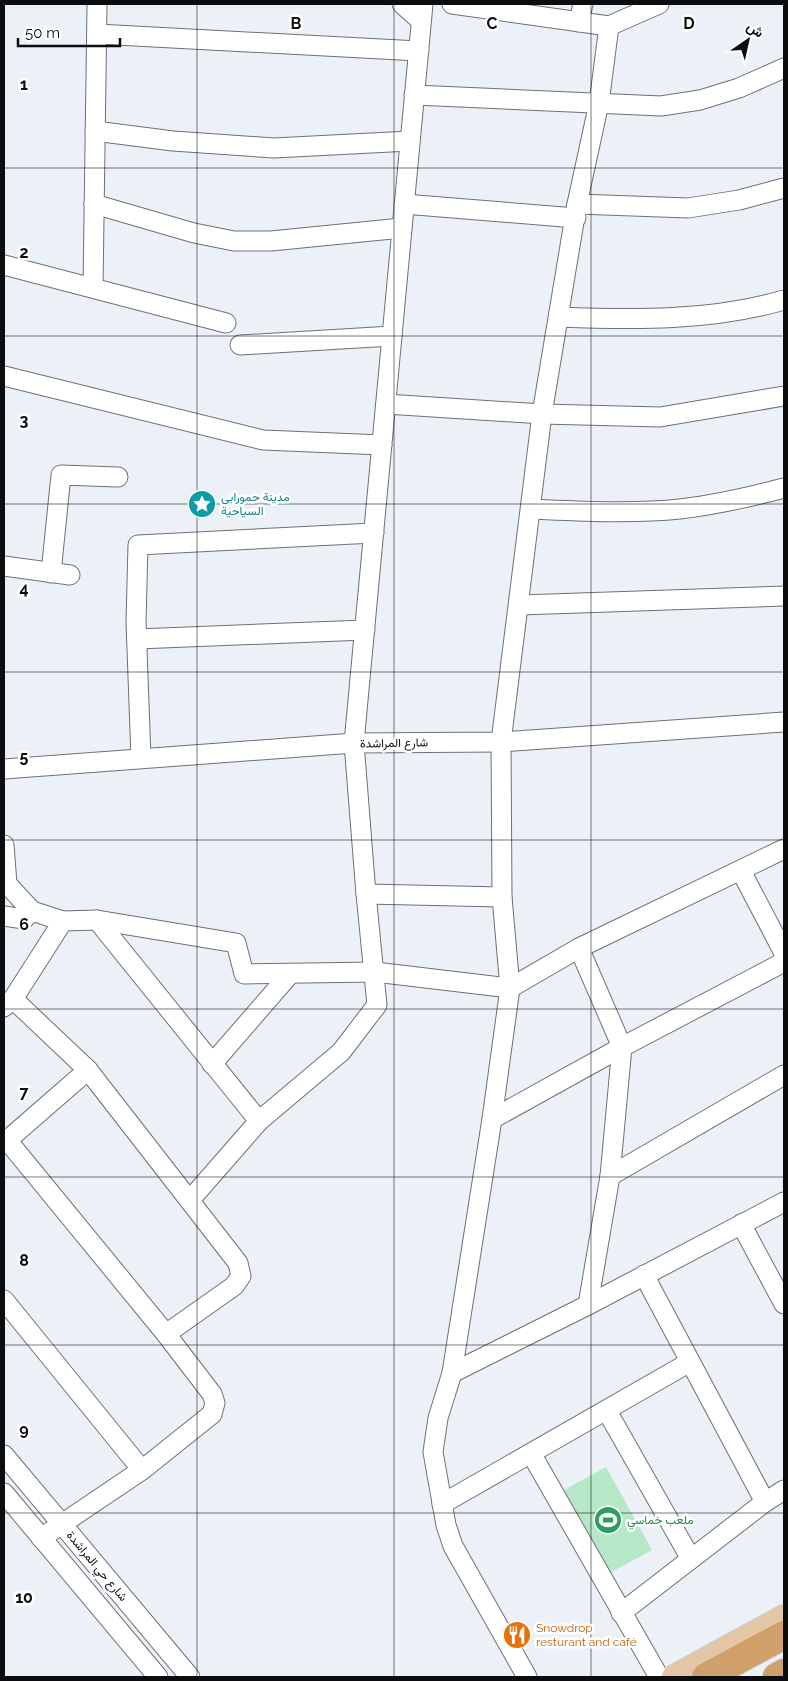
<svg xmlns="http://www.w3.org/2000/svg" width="788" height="1681" viewBox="0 0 788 1681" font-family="Raleway,Vazirmatn,sans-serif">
<rect width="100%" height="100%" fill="#ecf1f8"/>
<path fill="#b6e8c8" d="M606 1467 652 1550 610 1573 564 1490Z"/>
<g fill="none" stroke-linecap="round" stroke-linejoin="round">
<defs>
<g id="minor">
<path d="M402 4 421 21"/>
<path d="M423 4 354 743 366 894 502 897"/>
<path d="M452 4 609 26"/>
<path d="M579 22 583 4"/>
<path d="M97 34 419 51"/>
<path d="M414 95 661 106 700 100 739 88 784 68"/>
<path d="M95 131 173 141 274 148 410 141"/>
<path d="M94 204 194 233 234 241H271L402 228"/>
<path d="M404 204 576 218"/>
<path d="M577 204 688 208 739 200 784 188"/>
<path d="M4 265 226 323"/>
<path d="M93 288 97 6"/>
<path d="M559 317C635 320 711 321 784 300"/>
<path d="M240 345 392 336"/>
<path d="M4 376 263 440 382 445"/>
<path d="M386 404 542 414 660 417 784 396"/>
<path d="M531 509C580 511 631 514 680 509 715 505 750 497 784 488"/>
<path d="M4 566 70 575"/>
<path d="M51 573 61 475 118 477"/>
<path d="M520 605 784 596"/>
<path d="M137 639 365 630"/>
<path d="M141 758 136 622 138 545 374 533"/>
<path d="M4 769 354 743 501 742 784 722"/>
<path d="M4 845 7 884 32 911 63 921"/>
<path d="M741 871 784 953"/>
<path d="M4 916 24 919 32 911"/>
<path d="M97 920 259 1121 190 1200"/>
<path d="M579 948 622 1047 610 1176 588 1305"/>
<path d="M13 999 88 1070 238 1263 241 1276 234 1286 166 1334"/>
<path d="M4 1007 13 999 63 921 97 920 236 943 244 974 375 972 510 988 579 948 784 849"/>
<path d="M212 1064 290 974"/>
<path d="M492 1119 622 1047 784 962"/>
<path d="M259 1121 341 1052 377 1005 366 894"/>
<path d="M7 1140 166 1334 212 1394 215 1403 212 1414 142 1470"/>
<path d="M4 1143 88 1070"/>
<path d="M610 1176 784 1075"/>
<path d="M741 1224 784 1304"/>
<path d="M644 1275 765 1502"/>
<path d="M4 1300 142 1470 41 1538"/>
<path d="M452 1373 588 1305 784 1202"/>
<path d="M607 1411 691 1559"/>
<path d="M4 1455 190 1677"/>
<path d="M532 1455 659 1677"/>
<path d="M4 1493 158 1677"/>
<path d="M442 1504 690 1362"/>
<path d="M621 1613 765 1502 784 1490"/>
<path d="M527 1677 453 1546 446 1525 433 1452 438 1418 452 1373 492 1119 510 988 502 897 501 742 542 414 577 204 599 103 609 26 659 4"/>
</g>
<path id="major" d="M674 1677 784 1617"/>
<g id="highway">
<path d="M706 1677 784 1635"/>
<path d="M777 1677 784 1673"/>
</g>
</defs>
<use href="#minor" stroke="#6d7076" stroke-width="21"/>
<use href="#major" stroke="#cecfcf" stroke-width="26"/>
<use href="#highway" stroke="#cecfcf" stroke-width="30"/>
<use href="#minor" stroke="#fff" stroke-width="19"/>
<use href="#major" stroke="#e2c6a5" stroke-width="24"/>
<use href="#highway" stroke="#cfa069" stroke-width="28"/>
</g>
<path fill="none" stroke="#0c0d0f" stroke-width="1" stroke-opacity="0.55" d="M197 4V1677M394 4V1677M591 4V1677M4 168H784M4 336H784M4 504H784M4 672H784M4 840H784M4 1009H784M4 1177H784M4 1345H784M4 1513H784"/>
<defs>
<symbol id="sight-disc" viewBox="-11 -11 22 22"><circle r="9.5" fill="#0f9aa8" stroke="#fff"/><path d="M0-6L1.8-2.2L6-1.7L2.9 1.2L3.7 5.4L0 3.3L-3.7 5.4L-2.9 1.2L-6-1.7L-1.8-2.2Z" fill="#fff"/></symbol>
<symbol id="stadium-disc" viewBox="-11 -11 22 22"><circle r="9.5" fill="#2e9e5b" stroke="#fff"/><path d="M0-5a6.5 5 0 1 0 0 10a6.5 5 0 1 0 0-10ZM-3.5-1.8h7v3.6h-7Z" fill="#fff"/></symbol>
<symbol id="restaurant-disc" viewBox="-11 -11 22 22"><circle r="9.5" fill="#e8710a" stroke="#fff"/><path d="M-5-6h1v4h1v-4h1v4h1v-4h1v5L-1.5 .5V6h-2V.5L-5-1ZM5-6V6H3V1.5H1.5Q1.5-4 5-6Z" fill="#fff"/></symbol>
</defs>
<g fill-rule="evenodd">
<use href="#sight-disc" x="186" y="488" width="32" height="32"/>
<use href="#stadium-disc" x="592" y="1504" width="32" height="32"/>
<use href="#restaurant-disc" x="501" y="1619" width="32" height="32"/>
</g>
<g text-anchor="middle" stroke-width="5" stroke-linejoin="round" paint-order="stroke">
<g font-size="12" fill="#0d838f" stroke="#fff" text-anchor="start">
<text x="221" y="501">مدينة حمورابي<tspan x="221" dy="14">السياحية</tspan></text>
</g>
<g font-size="12" fill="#0c0d0f" stroke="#fff">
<text transform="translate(394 743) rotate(-1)" y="4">شارع المراشدة</text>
<text transform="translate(97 1566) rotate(50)" y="4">شارع حي المراشدة</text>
</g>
<g font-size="12" fill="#27864d" stroke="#fff" text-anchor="start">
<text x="627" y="1524">ملعب خماسي</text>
</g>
<g font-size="12" fill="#c56008" stroke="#fff" text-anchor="start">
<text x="536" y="1632">Snowdrop<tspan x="536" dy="14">resturant and café</tspan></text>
</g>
</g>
<g font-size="16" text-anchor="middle" font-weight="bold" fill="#0c0d0f" stroke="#fff" stroke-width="5" stroke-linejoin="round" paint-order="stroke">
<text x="296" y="29">B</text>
<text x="492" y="29">C</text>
<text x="689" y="29">D</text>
<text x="24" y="90">1</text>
<text x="24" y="258">2</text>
<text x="24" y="426">3</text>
<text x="24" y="594">4</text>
<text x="24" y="762">5</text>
<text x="24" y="930">6</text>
<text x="24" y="1098">7</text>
<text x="24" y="1266">8</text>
<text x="24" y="1435">9</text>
<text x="24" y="1603">10</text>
</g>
<rect width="788" height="1681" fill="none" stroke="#0c0d0f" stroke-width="10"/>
<g transform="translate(748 40) rotate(34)" stroke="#ffffff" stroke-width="4" paint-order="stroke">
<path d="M0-4L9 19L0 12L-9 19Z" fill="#0c0d0f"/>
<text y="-8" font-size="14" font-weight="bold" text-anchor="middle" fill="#0c0d0f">ش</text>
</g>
<path d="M18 38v8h102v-8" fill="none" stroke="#0c0d0f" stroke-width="2.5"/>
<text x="25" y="38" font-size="15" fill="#0c0d0f" stroke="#ffffff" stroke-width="4" paint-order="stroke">50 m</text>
</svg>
